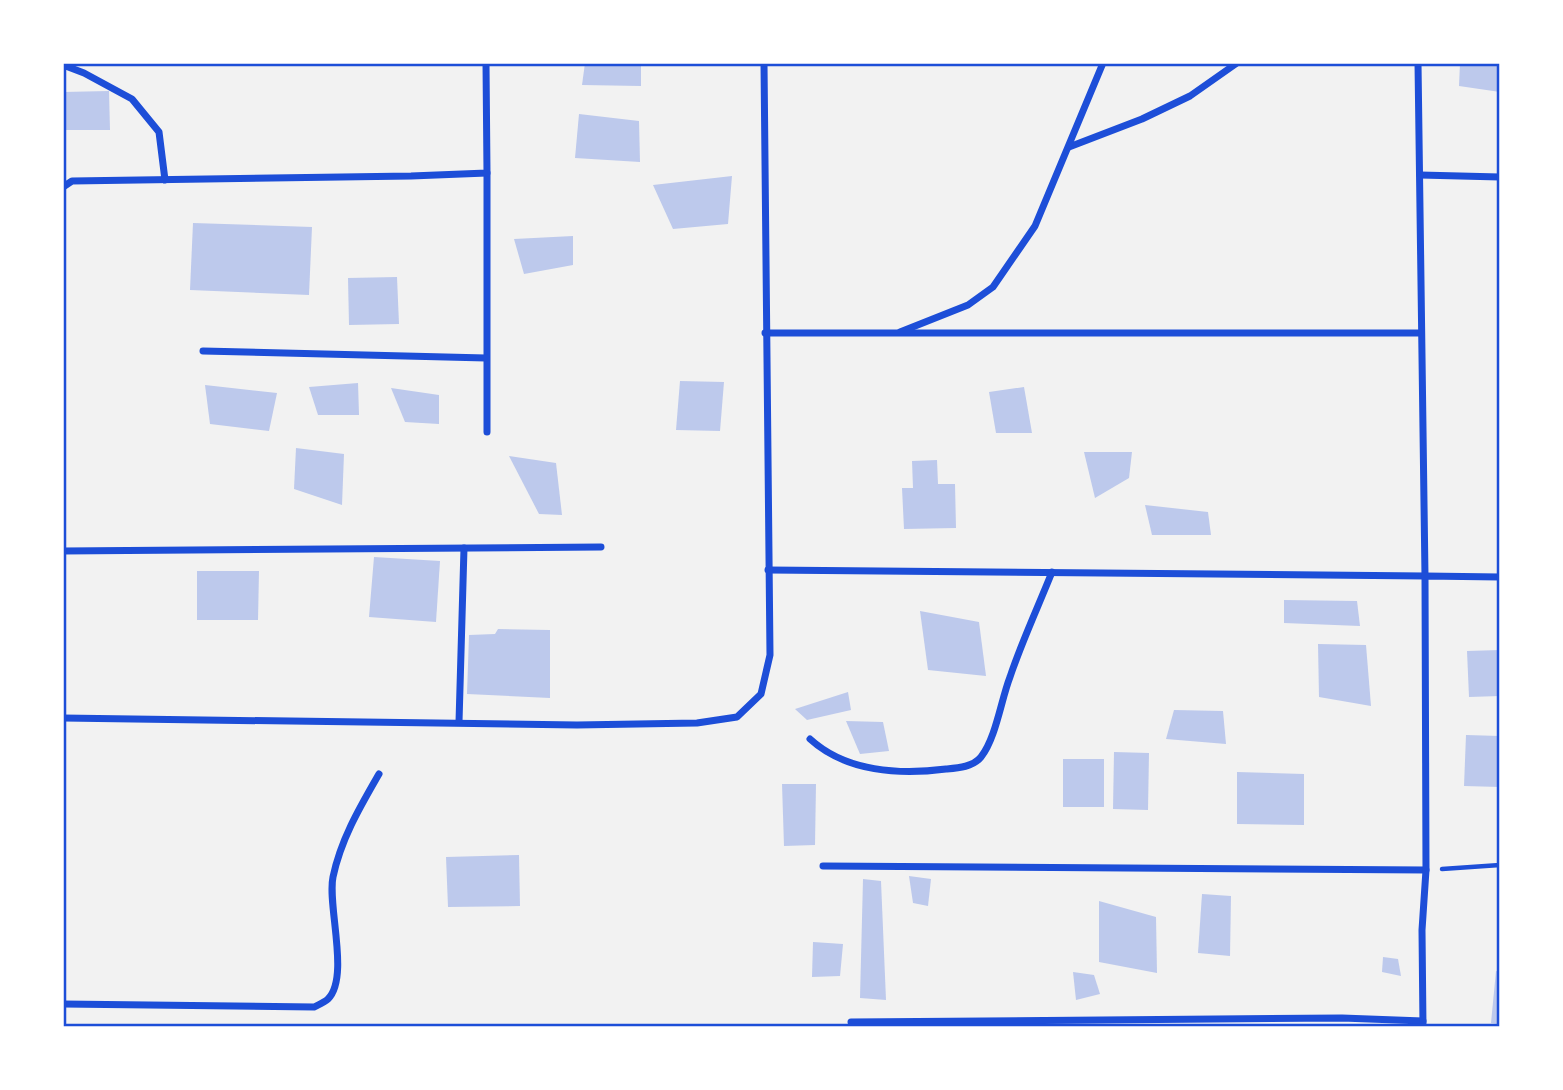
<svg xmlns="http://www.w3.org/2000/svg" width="1563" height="1090" viewBox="0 0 1563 1090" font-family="Poppins,sans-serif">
<rect width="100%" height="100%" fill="#f2f2f2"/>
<g fill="#bdc9ec">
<path d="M585 63H641V86L582 85Z"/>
<path d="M1460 63H1500V92L1459 86Z"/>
<path d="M109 91 110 130H63V92Z"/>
<path d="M579 114 639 121 640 162 575 158Z"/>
<path d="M732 176 728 224 673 229 653 185Z"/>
<path d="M193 223 312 227 309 295 190 290Z"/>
<path d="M573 236V265L524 274 514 239Z"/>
<path d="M397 277 399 324 349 325 348 278Z"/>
<path d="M680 381 724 382 720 431 676 430Z"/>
<path d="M358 383 359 415H318L309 387Z"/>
<path d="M205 385 277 393 269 431 210 424Z"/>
<path d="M1024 387 1032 433H996L989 392Z"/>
<path d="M391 388 439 395V424L405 422Z"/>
<path d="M296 448 344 454 342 505 294 489Z"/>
<path d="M1084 452H1132L1129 478 1095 498Z"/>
<path d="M509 456 556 463 562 515 539 514Z"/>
<path d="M937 460 938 484H955L956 528 904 529 902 488H913L912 461Z"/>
<path d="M1145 505 1208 512 1211 535H1152Z"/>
<path d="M374 557 440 561 436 622 369 617Z"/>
<path d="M197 571H259L258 620H197Z"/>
<path d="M1284 600 1357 601 1360 626 1284 623Z"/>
<path d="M920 611 979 622 986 676 928 670Z"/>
<path d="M498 629 550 630V698L467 694 469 635 495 634Z"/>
<path d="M1318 644 1366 645 1371 706 1319 697Z"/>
<path d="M1500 650V696L1469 697 1467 651Z"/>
<path d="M848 692 851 710 807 720 795 709Z"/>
<path d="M1174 710 1223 711 1226 744 1166 739Z"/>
<path d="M846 721 883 722 889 751 860 754Z"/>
<path d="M1466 735 1500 736V787L1464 786Z"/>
<path d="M1114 752 1149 753 1148 810 1113 809Z"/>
<rect x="1063" y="759" width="41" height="48"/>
<path d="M1237 772 1304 774V825L1237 824Z"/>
<path d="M782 784H816L815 845 784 846Z"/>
<path d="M519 855 520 906 448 907 446 857Z"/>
<path d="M909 876 931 879 928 906 913 903Z"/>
<path d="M863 879 881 881 886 1000 860 998Z"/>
<path d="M1202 894 1231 896 1230 956 1198 953Z"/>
<path d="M1099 901 1156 917 1157 973 1099 962Z"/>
<path d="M813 942 843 944 840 976 812 977Z"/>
<path d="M1383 957 1398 959 1401 976 1382 972Z"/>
<path d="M1496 971 1500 972V1024L1491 1023Z"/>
<path d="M1073 972 1094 975 1100 994 1076 1000Z"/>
<rect x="1165" y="1024" width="40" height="3"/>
</g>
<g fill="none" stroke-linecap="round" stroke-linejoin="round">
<path stroke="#1d4ed8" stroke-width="4.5" d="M1442 869 1500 865"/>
<g stroke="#1d4ed8" stroke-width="7">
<path d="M63 65 84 73 132 99 159 132 165 180"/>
<path d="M1069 147 1142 119 1190 96 1237 63"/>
<path d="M487 173V432"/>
<path d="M1420 175 1500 177"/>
<path d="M63 187 72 181 411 176 487 173 486 63"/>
<path d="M900 332 968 305 993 287 1035 226 1103 63"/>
<path d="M765 333H1421"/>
<path d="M203 351 486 358"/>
<path d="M63 551 601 547"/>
<path d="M768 570 1425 576 1418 63"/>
<path d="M63 718 577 725 697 723 737 717 761 694 770 655 764 63"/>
<path d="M459 722 464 548"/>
<path d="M810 739C846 772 900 775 946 769 958 768 973 767 981 757 996 738 1001 700 1010 677 1022 641 1038 607 1052 572"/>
<path d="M823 866 1426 870"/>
<path d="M63 1004 314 1007C318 1005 325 1002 328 999 350 977 327 905 333 877 341 839 360 807 379 774"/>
<path d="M851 1022 1342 1018 1423 1021"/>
<path d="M1423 1027 1422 930 1426 870 1425 576 1500 577"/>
</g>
</g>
<rect width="1563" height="1090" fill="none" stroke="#ffffff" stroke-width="130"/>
<rect x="65" y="65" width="1433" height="960" fill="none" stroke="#1d4ed8" stroke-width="2.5"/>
</svg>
